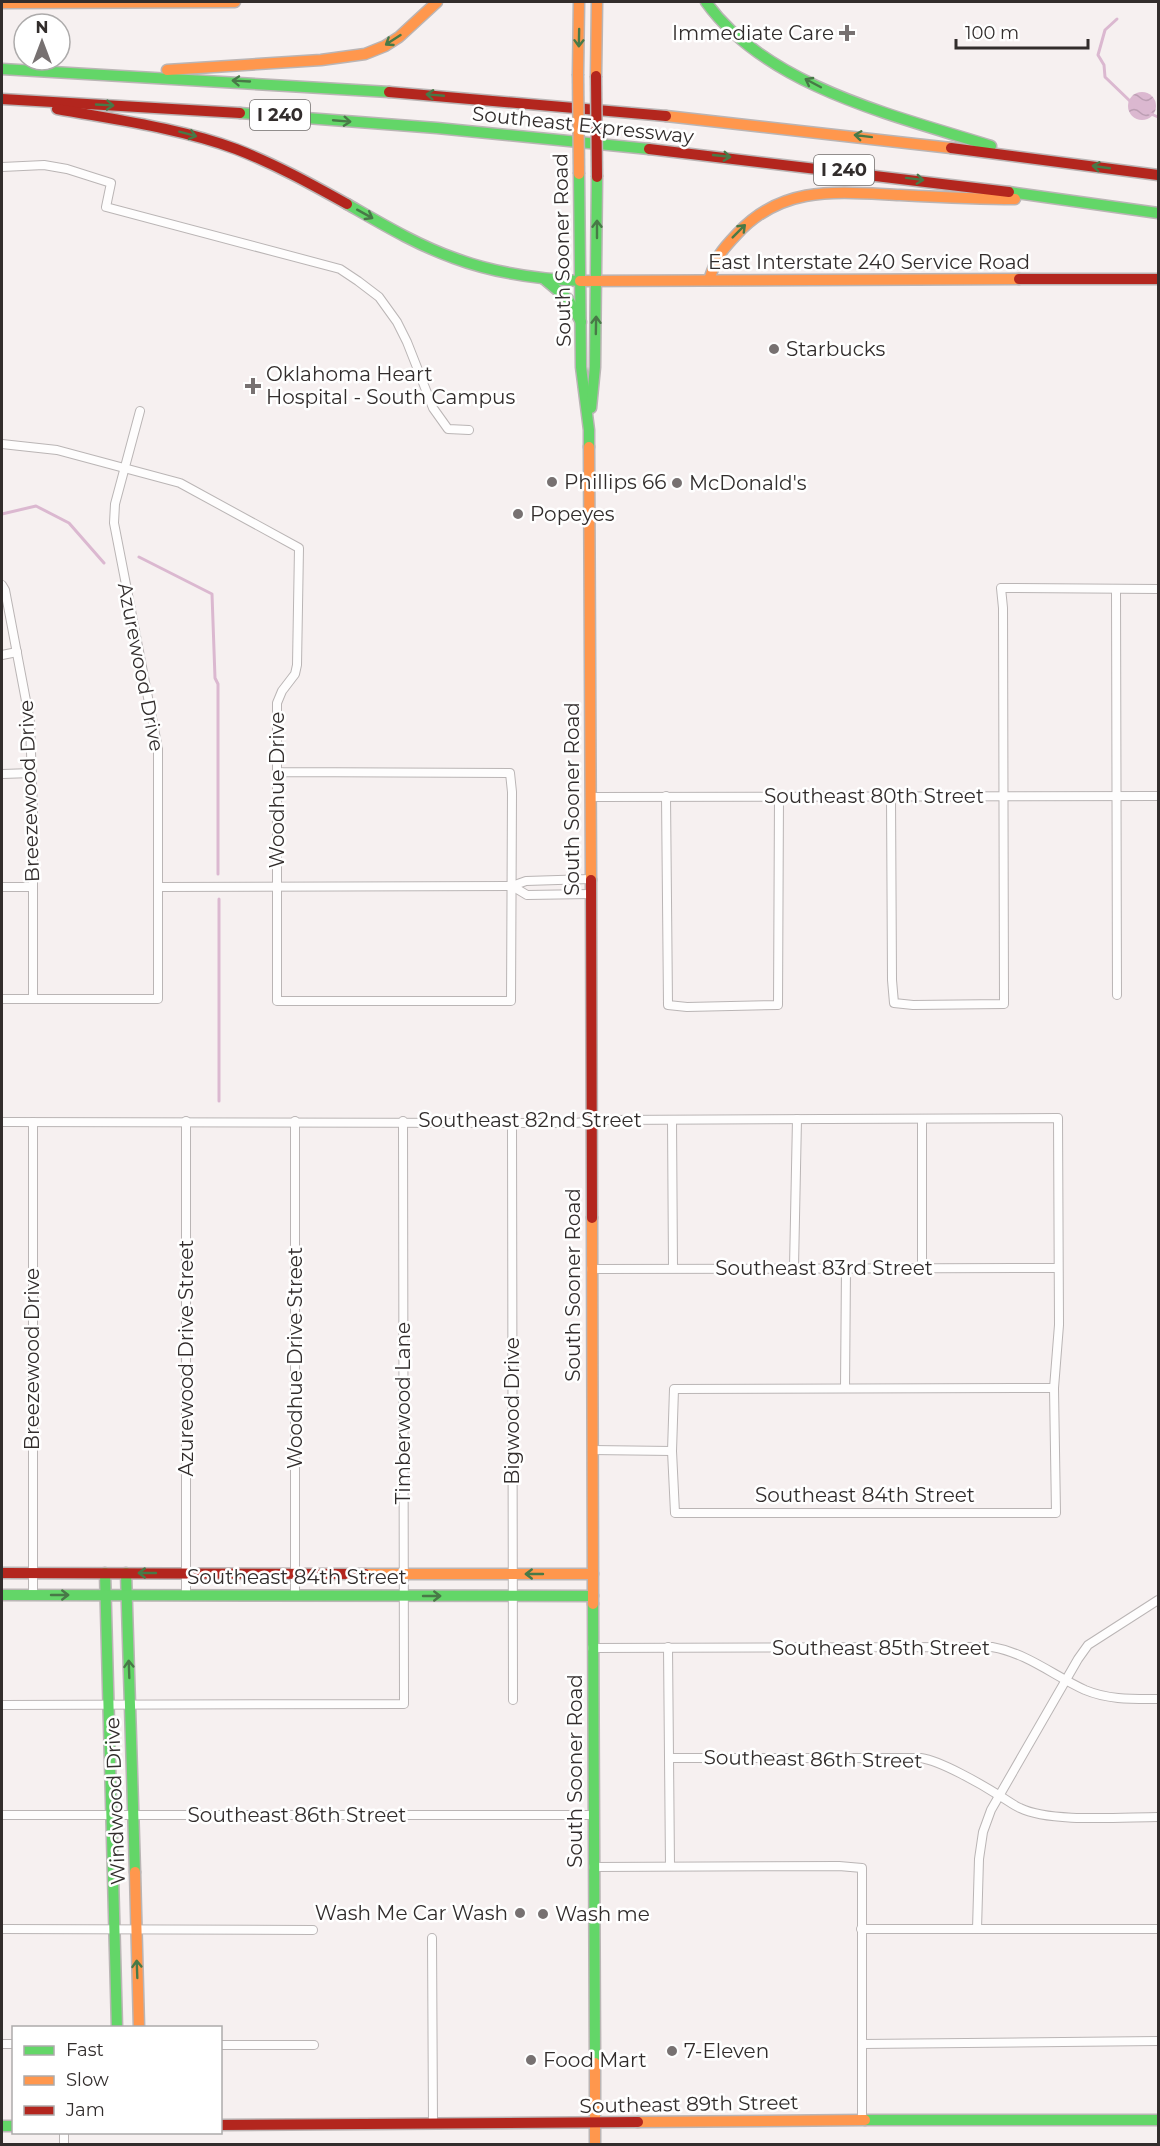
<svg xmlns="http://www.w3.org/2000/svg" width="1160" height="2146" viewBox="0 0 1160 2146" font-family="Montserrat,sans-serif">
<defs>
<pattern id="water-waves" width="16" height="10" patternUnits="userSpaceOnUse" patternTransform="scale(1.5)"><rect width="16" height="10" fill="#dbb8d0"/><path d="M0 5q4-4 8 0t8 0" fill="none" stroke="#bc9eb3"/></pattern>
</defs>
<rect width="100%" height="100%" fill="#f6f0f0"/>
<circle fill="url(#water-waves)" cx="1142" cy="106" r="14"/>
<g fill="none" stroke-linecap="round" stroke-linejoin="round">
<g stroke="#dbb8d0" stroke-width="3">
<path d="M1117 19 1105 30 1098 55 1104 65 1105 77 1131 102"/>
<path d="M1149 113 1158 117"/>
<path d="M2 514 36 506 69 523 104 563"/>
<path d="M139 557 212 594 215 678 218 684V874"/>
<path d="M219 899V1101"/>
</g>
<defs>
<g id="street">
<path d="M2 167 44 165 67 169 111 183 106 207 340 269 358 281 379 297 397 322 407 342 433 408 448 429 469 430"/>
<path d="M2 444 57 450 180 483 299 548 297 665 295 674 282 691 277 703V1001H511L512 792 510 773 277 772"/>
<path d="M2 585 5 590 30 722 33 812V999"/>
<path d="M1116 589 1117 995"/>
<path d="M2 655 17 652"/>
<path d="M2 774 32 773"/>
<path d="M666 796 668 1005 687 1007 778 1005 779 796"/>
<path d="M590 797 1158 796"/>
<path d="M891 797 892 980 894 1003 913 1005 1004 1004 1003 608 1001 588 1158 589"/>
<path d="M512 886 527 895 590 894"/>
<path d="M2 887H33"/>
<path d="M159 887 512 886 526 881 590 879"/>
<path d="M2 999H158V749L114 523 115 504 140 411"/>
<path d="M922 1119V1267"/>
<path d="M672 1120 673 1268"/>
<path d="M295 1121V1594"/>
<path d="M2 1122 574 1123 607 1120 1058 1118 1059 1325 1054 1388 1056 1513H675L672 1451 674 1389 1054 1388"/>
<path d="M33 1122V1595"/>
<path d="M512 1122 513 1700"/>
<path d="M794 1267 797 1119"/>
<path d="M591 1269 1057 1268"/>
<path d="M845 1388 846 1268"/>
<path d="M592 1450 672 1451"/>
<path d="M186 1594V1121"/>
<path d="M668 1647 670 1866"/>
<path d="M592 1648 992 1647C1027 1653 1054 1676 1085 1690 1109 1700 1133 1699 1158 1699"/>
<path d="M2 1705 404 1704 403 1121"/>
<path d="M670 1758H921C941 1761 981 1784 1000 1796 1007 1800 1013 1805 1020 1808 1050 1823 1123 1817 1158 1817"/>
<path d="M2 1815H593"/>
<path d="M593 1867 839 1866 862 1868V2120"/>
<path d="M2 1929 313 1930"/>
<path d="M861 1929H1158"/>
<path d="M977 1929 979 1859 983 1832 991 1810 1078 1659 1088 1645 1158 1600"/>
<path d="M432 1938 433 2124"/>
<path d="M2 2044H14"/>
<path d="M862 2044 1158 2041"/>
<path d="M220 2045H314"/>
<path d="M64 2132V2144"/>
</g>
<g id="fast">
<path d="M706 2C767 87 896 116 991 146"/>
<path d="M2 69 389 92"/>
<path d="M240 113 437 128 649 149"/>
<path d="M579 174 581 367 589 430V447"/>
<path d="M1009 192 1158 213"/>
<path d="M347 204C382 224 417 245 454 258 494 273 537 279 580 281"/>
<path d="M544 279 568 299 581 322"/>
<path d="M591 408 595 367 597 177"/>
<path d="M105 1573 117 2028"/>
<path d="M126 1573 135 1872"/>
<path d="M2 1595 593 1596"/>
<path d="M593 1604 595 2063"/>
<path d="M865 2120H1158"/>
<path d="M2 2126H14"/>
</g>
<g id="slow">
<path d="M2 3 235 2"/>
<path d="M167 70 321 60 365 54 385 46 399 37 437 2"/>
<path d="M578 74 579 2"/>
<path d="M596 76 597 2"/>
<path d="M666 116 951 148"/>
<path d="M709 280C717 256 720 252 737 234 783 184 839 192 900 195 938 197 977 199 1015 199"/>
<path d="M580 281 1019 279"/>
<path d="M589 447 591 880"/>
<path d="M592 1218 593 1604"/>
<path d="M365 1574H593"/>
<path d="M135 1872 139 2028"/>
<path d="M595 2063V2144"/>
<path d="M638 2122 865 2120"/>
</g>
<g id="jam">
<path d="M389 92 666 116"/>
<path d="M2 99 240 113"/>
<path d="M57 109C117 120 179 128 236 149 275 164 311 184 347 204"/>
<path d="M951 148 1158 175"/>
<path d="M649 149 1009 192"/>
<path d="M1019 279H1158"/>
<path d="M591 880 592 1218"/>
<path d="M2 1573 365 1574"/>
<path d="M220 2125 638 2122"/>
</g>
</defs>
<use href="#street" stroke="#bab5b5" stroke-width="10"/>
<use href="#fast" stroke="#bab5b5" stroke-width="13"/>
<use href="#slow" stroke="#bab5b5" stroke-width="13"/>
<use href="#jam" stroke="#bab5b5" stroke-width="13"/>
<use href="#street" stroke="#fefdfd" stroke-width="8"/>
<use href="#fast" stroke="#63d668" stroke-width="10"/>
<use href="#slow" stroke="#ff974d" stroke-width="10"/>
<use href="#jam" stroke="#b3261e" stroke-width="10"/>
<defs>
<path id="slow-bridge" d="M578 74 579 174"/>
<path id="jam-bridge" d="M596 76 597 177"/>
</defs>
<use href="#slow-bridge" stroke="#bab5b5" stroke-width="13" stroke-linecap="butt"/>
<use href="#jam-bridge" stroke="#bab5b5" stroke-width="13" stroke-linecap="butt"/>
<use href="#slow-bridge" stroke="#ff974d" stroke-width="10"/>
<use href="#jam-bridge" stroke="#b3261e" stroke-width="10"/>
</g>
<defs><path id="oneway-shaft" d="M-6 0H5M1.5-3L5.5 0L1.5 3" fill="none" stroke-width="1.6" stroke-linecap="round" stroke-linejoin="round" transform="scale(1.5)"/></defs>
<g stroke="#487947">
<use href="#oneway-shaft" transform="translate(579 38) rotate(91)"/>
<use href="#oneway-shaft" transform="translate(393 40) rotate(147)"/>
<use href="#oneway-shaft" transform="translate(241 81) rotate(-177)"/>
<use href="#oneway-shaft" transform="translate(813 83) rotate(-152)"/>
<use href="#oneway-shaft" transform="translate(435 95) rotate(-175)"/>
<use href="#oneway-shaft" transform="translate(105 105) rotate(3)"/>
<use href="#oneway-shaft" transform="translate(342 121) rotate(5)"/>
<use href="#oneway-shaft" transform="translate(188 134) rotate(15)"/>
<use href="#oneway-shaft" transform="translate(863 136) rotate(-173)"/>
<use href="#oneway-shaft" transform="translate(722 156) rotate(6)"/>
<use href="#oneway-shaft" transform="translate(1101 167) rotate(-172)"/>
<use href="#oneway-shaft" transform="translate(915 179) rotate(7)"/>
<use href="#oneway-shaft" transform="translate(365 214) rotate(29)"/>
<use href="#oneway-shaft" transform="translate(597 229) rotate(-90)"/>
<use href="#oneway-shaft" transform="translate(739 231) rotate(-45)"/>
<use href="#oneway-shaft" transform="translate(596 325) rotate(-89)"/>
<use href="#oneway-shaft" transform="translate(147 1573) rotate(180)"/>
<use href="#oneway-shaft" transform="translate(534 1574) rotate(180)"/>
<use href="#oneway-shaft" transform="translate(60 1595)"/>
<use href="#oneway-shaft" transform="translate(432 1596)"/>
<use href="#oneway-shaft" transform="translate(129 1669) rotate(-92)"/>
<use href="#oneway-shaft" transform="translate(137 1969) rotate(-92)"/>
</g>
<g fill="#777171" stroke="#fff" stroke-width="2">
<path d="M844 24h6v6h6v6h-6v6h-6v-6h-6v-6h6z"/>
<circle cx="774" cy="349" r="6"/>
<path d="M250 377h6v6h6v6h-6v6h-6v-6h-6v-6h6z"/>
<circle cx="552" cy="482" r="6"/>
<circle cx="677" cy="483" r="6"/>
<circle cx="518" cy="514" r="6"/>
<circle cx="520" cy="1913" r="6"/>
<circle cx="543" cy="1914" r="6"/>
<circle cx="672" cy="2051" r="6"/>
<circle cx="531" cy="2060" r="6"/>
</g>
<g text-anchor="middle" stroke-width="5" stroke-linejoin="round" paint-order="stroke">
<g fill="#fff" stroke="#706c6b" stroke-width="1.5">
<rect x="250" y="100" width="60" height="30" rx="4.5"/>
<rect x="814" y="155" width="60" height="30" rx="4.5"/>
</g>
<g font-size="18" font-weight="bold" fill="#322d2c">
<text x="280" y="121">I 240</text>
<text x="844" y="176">I 240</text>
</g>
<g font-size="20" fill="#322d2c" stroke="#fff" text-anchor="start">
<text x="834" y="40" text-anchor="end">Immediate Care</text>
<text x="786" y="356">Starbucks</text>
<text x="266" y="381">Oklahoma Heart<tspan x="266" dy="23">Hospital - South Campus</tspan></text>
<text x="564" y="489">Phillips 66</text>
<text x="689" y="490">McDonald's</text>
<text x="530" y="521">Popeyes</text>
<text x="508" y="1920" text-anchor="end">Wash Me Car Wash</text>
<text x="555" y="1921">Wash me</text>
<text x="684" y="2058">7-Eleven</text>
<text x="543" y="2067">Food Mart</text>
</g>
<g font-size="20" fill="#322d2c" stroke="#fff">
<text transform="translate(583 125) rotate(6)" y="7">Southeast Expressway</text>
<text transform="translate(562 250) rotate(-91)" y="7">South Sooner Road</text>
<text x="869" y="269">East Interstate 240 Service Road</text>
<text transform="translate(141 667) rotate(79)" y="7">Azurewood Drive</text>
<text transform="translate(277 790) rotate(-90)" y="7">Woodhue Drive</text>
<text transform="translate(29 791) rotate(-92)" y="7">Breezewood Drive</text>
<text x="874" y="803">Southeast 80th Street</text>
<text transform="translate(572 799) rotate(-90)" y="7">South Sooner Road</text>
<text x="530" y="1127">Southeast 82nd Street</text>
<text x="824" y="1275">Southeast 83rd Street</text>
<text transform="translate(573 1285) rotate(-90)" y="7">South Sooner Road</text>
<text transform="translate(186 1358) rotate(-90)" y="7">Azurewood Drive Street</text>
<text transform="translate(295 1358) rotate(-90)" y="7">Woodhue Drive Street</text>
<text transform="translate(32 1359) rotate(-90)" y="7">Breezewood Drive</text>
<text transform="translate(512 1411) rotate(-90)" y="7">Bigwood Drive</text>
<text transform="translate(403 1413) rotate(-90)" y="7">Timberwood Lane</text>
<text x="865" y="1502">Southeast 84th Street</text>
<text x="297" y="1584">Southeast 84th Street</text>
<text x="881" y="1655">Southeast 85th Street</text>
<text transform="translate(813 1759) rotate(1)" y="7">Southeast 86th Street</text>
<text transform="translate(575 1771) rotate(-90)" y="7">South Sooner Road</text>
<text transform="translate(115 1801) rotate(-92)" y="7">Windwood Drive</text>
<text x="297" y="1822">Southeast 86th Street</text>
<text transform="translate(689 2104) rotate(-1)" y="7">Southeast 89th Street</text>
</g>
</g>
<rect width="1160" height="2146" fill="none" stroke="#322d2c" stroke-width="6"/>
<rect x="12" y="2026" width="210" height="108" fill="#ffffff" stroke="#adabab" stroke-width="1.5"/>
<rect x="24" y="2046" width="30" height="9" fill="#63d668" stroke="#adabab" stroke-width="1.5"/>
<text x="66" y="2056" font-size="18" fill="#322d2c">Fast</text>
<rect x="24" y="2076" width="30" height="9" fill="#ff974d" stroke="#adabab" stroke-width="1.5"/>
<text x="66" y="2086" font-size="18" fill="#322d2c">Slow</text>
<rect x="24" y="2106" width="30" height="9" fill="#b3261e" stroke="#adabab" stroke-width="1.5"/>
<text x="66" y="2116" font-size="18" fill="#322d2c">Jam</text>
<g transform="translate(42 42)"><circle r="28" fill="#ffffff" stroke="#adabab" stroke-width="1.5"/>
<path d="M0-4.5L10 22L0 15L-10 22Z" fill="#777171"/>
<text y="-9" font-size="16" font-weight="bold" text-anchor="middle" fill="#322d2c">N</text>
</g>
<path d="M956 39v9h132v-9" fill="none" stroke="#322d2c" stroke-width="3"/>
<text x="965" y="39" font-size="18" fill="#322d2c" stroke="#ffffff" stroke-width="4.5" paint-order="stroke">100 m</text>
</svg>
